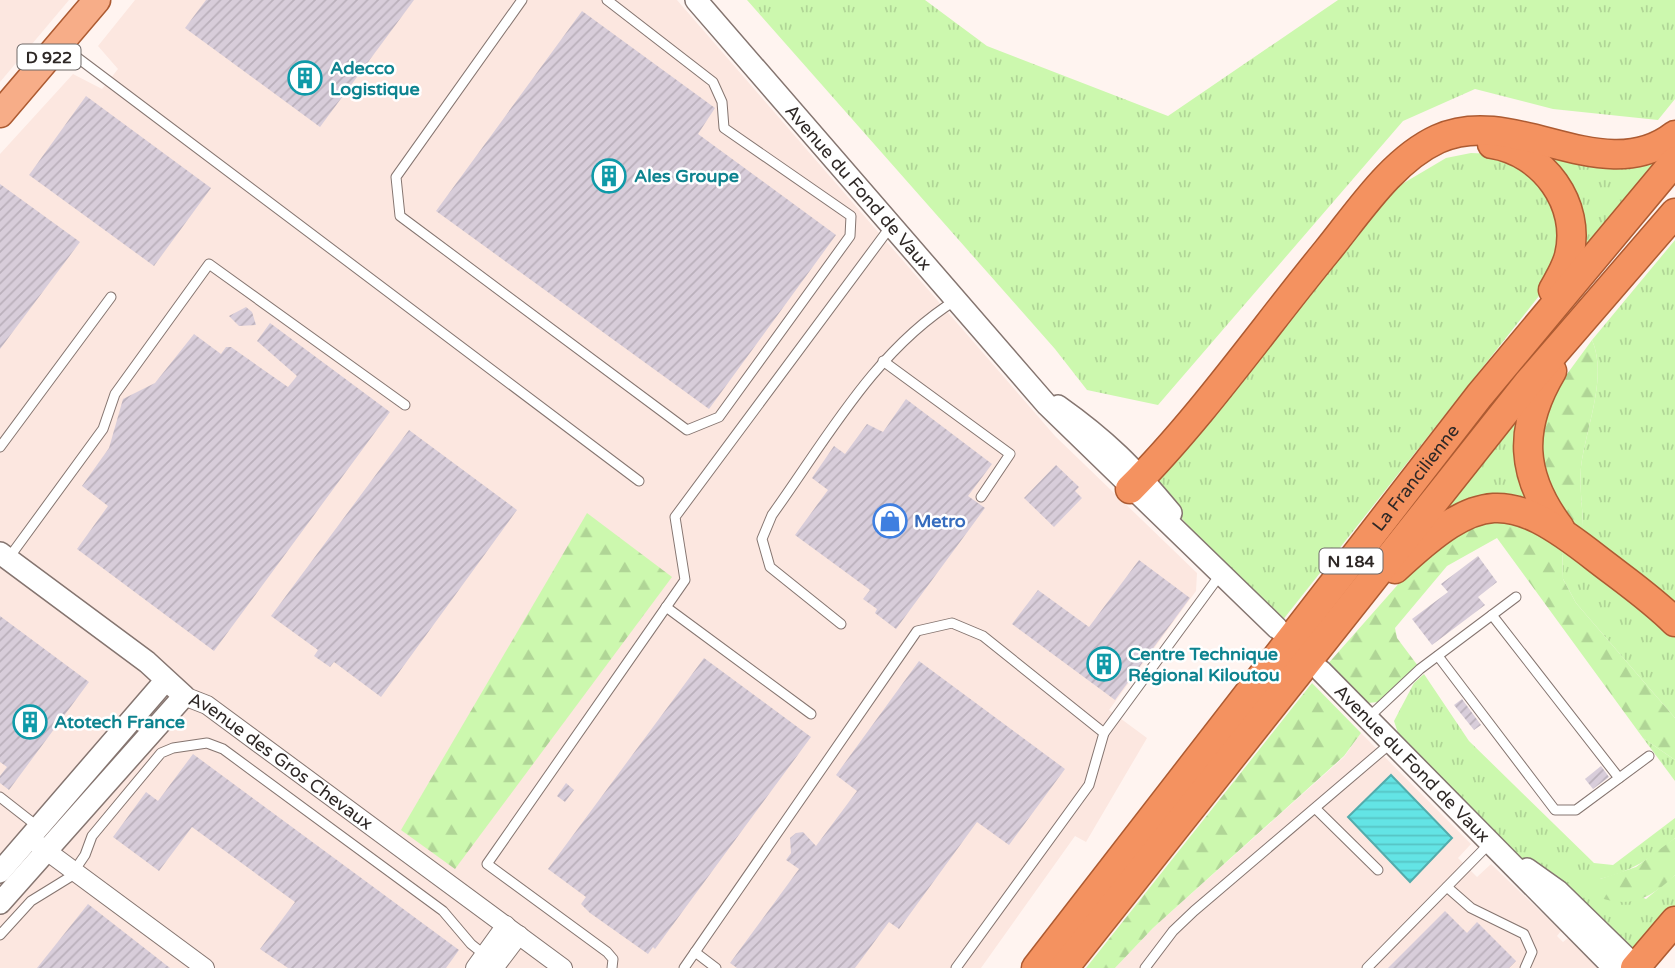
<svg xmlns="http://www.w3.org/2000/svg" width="1675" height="968" viewBox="0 0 1675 968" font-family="'Varela Round',sans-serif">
<defs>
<pattern id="grass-tufts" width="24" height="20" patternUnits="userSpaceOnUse" patternTransform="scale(1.75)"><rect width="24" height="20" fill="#ccf8ae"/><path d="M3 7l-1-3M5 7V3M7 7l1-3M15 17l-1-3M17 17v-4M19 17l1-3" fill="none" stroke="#b0d596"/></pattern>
<pattern id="forest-firs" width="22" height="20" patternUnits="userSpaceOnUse" patternTransform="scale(1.75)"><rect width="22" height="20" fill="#ccf8ae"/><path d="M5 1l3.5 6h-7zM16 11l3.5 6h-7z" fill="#b0d596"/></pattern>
<pattern id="water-rules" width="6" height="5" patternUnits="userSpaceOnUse" patternTransform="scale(1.75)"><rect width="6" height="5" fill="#63e4e5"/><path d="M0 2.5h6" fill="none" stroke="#56c4c4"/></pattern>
<pattern id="building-hatch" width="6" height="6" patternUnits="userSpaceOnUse" patternTransform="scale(1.75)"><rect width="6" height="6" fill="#d8cdda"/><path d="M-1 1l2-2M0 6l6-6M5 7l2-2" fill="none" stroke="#bab0bb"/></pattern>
</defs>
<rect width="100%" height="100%" fill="#fff4f0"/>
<g fill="#fce7e0">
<path d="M0 0H69L0 82Z"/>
<path d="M135 0H677L1055 436 1197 573 1196 591 1109 710 1147 738 1086 842 1075 836 981 968H0V154L73 74 102 89 118 69 98 46Z"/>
<path d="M1361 733 1471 844 1458 858 1477 877 1491 864 1561 931 1557 936 1563 942 1568 938 1600 968H1115L1153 928 1344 757Z"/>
</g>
<g fill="url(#grass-tufts)">
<path d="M747 0H925L987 46 1168 116 1338 0H1675V99L1658 120 1553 109 1475 89 1403 121 1158 405 1087 390 1055 349Z"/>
<path d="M1531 146 1663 154 1584 254Z"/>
<path d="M1471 153 1494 154 1534 173 1559 208 1556 268 1539 296 1282 621 1203 544 1160 492 1159 475 1336 253 1397 187 1446 158Z"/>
<path d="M1675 240V610L1583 538C1584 515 1579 491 1581 467 1586 427 1608 377 1592 340Z"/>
<path d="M1521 416 1533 502 1435 520Z"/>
<path d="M1562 543 1675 635V718L1576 603 1563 579Z"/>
<path d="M1424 674 1469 741 1594 863 1613 865 1675 818V838C1652 858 1630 872 1600 879L1646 899 1675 875V908L1636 947H1628L1539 869 1515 855 1401 742 1394 721 1414 683Z"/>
<path d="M1643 738 1675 760V781Z"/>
</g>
<g fill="url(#forest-firs)">
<path d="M1592 340C1608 377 1586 427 1581 467 1579 491 1584 515 1583 538L1564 524 1538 472 1545 404Z"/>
<path d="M587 513 672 577 455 869 401 830Z"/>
<path d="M1508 515 1562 543 1563 579 1576 603 1675 718V760L1643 738 1497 538 1447 566 1395 628 1397 638 1418 666 1379 702 1367 703 1326 666 1439 538Z"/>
<path d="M1312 683 1361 733 1344 756 1153 928 1115 968H1086Z"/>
<path d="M1675 838V875C1651 898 1631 909 1598 897L1594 884 1600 879 1636 867Z"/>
</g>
<path fill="url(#water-rules)" stroke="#53acac" stroke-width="2" d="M1391 775 1452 838 1410 882 1348 817Z"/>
<g fill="url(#building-hatch)">
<path d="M206 0H414L320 127 185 28Z"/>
<path d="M582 11 715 108 698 134 836 235 709 409 436 211Z"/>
<path d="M86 96 211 188 154 266 29 175Z"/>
<path d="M0 184 80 242 0 349Z"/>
<path d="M246 307 252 312 256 325 239 326 229 316Z"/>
<path d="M270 323 390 412 214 651 77 549 108 506 82 486 109 448 123 399 155 383 194 334 221 354 226 347H231L288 387 297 376 257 341Z"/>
<path d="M906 399 992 464 968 496 985 508 896 629 875 613 877 609 863 599 870 590 795 535 828 490 812 478 834 446 845 454 867 424 883 432Z"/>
<path d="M409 430 517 510 381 697 334 662 330 667 314 656 318 650 271 616Z"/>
<path d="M1056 465 1079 487 1075 491 1082 498 1054 527 1024 498Z"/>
<path d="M1478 556 1497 582 1478 597 1485 605 1432 645 1412 619 1448 592 1441 584Z"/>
<path d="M1139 560 1190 598 1115 700 1012 624 1038 590 1089 627Z"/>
<path d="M0 616 89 682 9 790 0 783V776L7 767 0 762Z"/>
<path d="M704 658 811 737 655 949 653 947 648 954 590 913 581 904 586 897 548 869Z"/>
<path d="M919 661 1065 769 1009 845 977 822 899 929 889 922 855 968H737L730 963 799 869 786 860 791 853 790 838 796 833 803 832 816 846 857 791 836 775Z"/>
<path d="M1462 699 1481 725 1474 730 1454 705Z"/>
<path d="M193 754 459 950 446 968H288L260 949 295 902 192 827 159 871 113 837 146 792 158 801Z"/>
<path d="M1601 766 1609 777 1593 789 1585 779Z"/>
<path d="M566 783 574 790 565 802 557 796Z"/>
<path d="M88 904 170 968H37Z"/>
<path d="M1445 911 1467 933 1477 922 1516 961 1509 968H1388Z"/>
</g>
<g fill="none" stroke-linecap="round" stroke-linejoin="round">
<defs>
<g id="service">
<path d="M522 0 396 177 400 216 687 430 719 417 850 236 851 216 724 128 722 102 713 82 607 0"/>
<path d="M62 46 639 481"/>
<path d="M883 361 1010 454 981 497"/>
<path d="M0 447 111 297"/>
<path d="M8 559 103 429 115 394 209 264 405 405"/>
<path d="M666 607 811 714"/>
<path d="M1492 615 1619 778"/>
<path d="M841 624 770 567 762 539 772 515C826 440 875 350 956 300"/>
<path d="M1438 656 1555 810H1576L1649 756"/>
<path d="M1369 717 1420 669 1516 597"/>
<path d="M0 797 37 826"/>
<path d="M1316 809 1378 870"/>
<path d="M1447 887 1471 908 1524 934 1532 952 1525 968"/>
<path d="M0 935 31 901 70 877 85 855 92 836 161 753 173 748 207 743 223 749 443 911 471 944 486 956"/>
<path d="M695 952 716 968"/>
<path d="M612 968 613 959 607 952 487 864 685 580 675 517 891 226"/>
<path d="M684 968 917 631 952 623 983 636 1104 733 1220 575"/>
<path d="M956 968 1089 785 1104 733"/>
<path d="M1145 968 1173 931 1194 911 1391 743"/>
<path d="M1367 968 1489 844"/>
</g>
<g id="minor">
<path id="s1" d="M184 696 207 705 563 968"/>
<path d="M36 843 205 968"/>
<path d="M475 968 506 925"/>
<path d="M494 968 519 935"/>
</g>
<g id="tertiary">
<path id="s2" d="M696 0 1047 405 1277 628"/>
<path d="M1058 406C1106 440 1133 467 1171 513"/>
<path d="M0 553 147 662 184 696 0 903"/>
<path id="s3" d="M1321 671 1614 968"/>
<path d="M1527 869 1558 891 1637 968"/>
<path d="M0 872 165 681"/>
</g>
<path id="primary" d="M0 114 97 0"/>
<g id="trunk">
<path d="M1492 144C1543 152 1582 204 1569 256 1566 268 1559 279 1553 290"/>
<path d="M1552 371C1518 428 1520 475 1560 528"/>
<path d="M1130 489C1201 418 1263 329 1327 251 1358 213 1392 160 1438 139 1515 104 1603 191 1675 135"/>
<path d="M1395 569C1479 491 1507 488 1596 558 1623 579 1651 598 1675 622"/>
<path id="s4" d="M1036 968 1479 396 1675 161"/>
<path d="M1064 968 1528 383 1675 213"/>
<path d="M1635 968 1675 921"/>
</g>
</defs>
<use href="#service" stroke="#857570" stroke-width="11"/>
<use href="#minor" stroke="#857570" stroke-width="20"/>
<use href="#tertiary" stroke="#857570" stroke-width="24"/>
<use href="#primary" stroke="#ad5b32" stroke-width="29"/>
<use href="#trunk" stroke="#ad5b32" stroke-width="31"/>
<use href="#service" stroke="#fff" stroke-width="9"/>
<use href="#minor" stroke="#fff" stroke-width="18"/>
<use href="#tertiary" stroke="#fff" stroke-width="21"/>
<use href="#primary" stroke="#f7ad88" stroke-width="26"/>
<use href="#trunk" stroke="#f49260" stroke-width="28"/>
</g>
<defs>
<symbol id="building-ring" viewBox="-11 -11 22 22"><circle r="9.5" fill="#fff" stroke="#0f9aa8" stroke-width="1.5"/><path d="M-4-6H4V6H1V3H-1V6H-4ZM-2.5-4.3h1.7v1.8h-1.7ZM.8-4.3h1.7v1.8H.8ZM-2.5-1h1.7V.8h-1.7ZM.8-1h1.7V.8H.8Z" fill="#0f9aa8"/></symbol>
<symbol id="shop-ring" viewBox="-11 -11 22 22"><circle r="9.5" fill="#fff" stroke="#3f7fe0" stroke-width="1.5"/><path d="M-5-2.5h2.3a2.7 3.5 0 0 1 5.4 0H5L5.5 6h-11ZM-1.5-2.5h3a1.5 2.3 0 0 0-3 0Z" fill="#3f7fe0"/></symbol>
</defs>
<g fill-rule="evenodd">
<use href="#building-ring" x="286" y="59" width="38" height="38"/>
<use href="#building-ring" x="590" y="157" width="38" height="38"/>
<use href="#shop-ring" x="871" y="502" width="38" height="38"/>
<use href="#building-ring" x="1085" y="645" width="38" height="38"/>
<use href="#building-ring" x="11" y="703" width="38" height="38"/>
</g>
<g text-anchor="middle" stroke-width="5" stroke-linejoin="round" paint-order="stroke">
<g fill="#fff" stroke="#6d6867" stroke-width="2">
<rect x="17.5" y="44.5" width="63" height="25" rx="5"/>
<rect x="1319.5" y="548.5" width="63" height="25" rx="5"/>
</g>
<g font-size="16" font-weight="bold" fill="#2e2826">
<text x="49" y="63">D 922</text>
<text x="1351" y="567">N 184</text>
</g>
<g font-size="18" font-weight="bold" fill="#0d838f" stroke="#fff" text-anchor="start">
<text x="330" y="74">Adecco<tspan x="330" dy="21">Logistique</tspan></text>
<text x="634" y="182">Ales Groupe</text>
<text x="1128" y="660">Centre Technique<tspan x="1128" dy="21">Régional Kiloutou</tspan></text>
<text x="54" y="728">Atotech France</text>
</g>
<g font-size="18" fill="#2e2826" stroke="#fff">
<text dy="6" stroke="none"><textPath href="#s2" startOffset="248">Avenue du Fond de Vaux</textPath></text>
<text dy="6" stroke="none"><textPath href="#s4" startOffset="620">La Francilienne</textPath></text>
<text dy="6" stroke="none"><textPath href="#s1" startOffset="117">Avenue des Gros Chevaux</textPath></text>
<text dy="6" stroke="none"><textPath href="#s3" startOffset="130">Avenue du Fond de Vaux</textPath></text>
</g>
<g font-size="18" font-weight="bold" fill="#366cbe" stroke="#fff" text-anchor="start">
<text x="914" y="527">Metro</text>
</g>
</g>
</svg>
